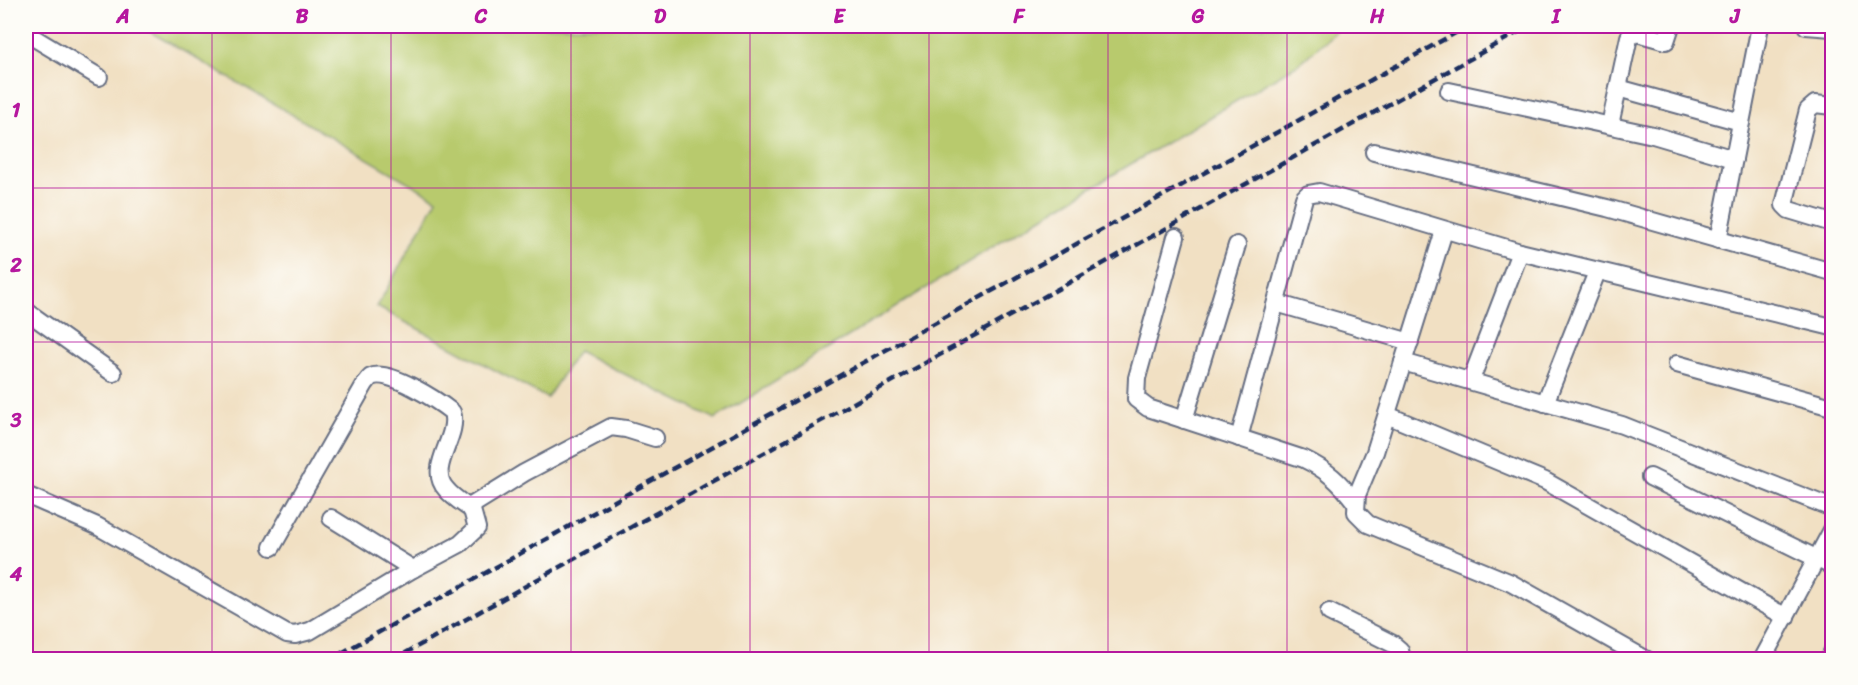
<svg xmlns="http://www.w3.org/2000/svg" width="1858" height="685" viewBox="0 0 1858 685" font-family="Sriracha,sans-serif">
<rect width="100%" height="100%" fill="#fdfcf7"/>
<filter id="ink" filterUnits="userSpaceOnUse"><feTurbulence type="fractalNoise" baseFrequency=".0167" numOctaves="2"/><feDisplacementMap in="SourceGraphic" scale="12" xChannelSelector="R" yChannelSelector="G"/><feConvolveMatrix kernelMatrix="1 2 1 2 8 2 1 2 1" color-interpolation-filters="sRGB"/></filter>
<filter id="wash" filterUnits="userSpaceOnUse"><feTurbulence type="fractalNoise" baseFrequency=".008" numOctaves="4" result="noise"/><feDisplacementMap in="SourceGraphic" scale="24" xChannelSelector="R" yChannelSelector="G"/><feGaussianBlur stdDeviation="1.35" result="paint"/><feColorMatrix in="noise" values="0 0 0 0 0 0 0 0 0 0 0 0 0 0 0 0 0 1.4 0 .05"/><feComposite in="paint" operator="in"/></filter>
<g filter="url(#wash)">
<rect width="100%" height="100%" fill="#f1e0c3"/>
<path fill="#b8ca6d" stroke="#6a7c66" stroke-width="1.5" d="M140 26H1342L1300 63 1012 235 715 419 578 351 547 398 377 307 437 199Z"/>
</g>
<g filter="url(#ink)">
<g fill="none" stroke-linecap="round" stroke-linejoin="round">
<defs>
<g id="minor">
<path d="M1806 26 1832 28"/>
<path d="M26 33 99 77"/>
<path d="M1618 88 1741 122"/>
<path d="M1449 91 1653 135 1734 159"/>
<path d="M1832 106 1815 104 1808 110 1784 205 1789 210 1832 223"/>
<path d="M1610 125 1629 37 1637 33 1666 41 1671 26"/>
<path d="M1374 152 1607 208 1832 272"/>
<path d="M1444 231 1375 452 1357 495 1356 512 1368 524 1511 583 1647 660"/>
<path d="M1176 237 1137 378 1136 399 1148 408 1304 459C1327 470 1340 482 1355 502"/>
<path d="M1718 240 1760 26"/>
<path d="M1276 303 1410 342"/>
<path d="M26 311 113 373"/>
<path d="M1403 362 1622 425 1832 508"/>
<path d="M1677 364 1832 407"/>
<path d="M1471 380 1520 252 1832 327"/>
<path d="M1545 403 1597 272"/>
<path d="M1387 415 1545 481 1786 617"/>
<path d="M1184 420 1237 245"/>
<path d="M1239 438 1304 198 1308 194 1319 192 1520 252"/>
<path d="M1650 477 1832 566"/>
<path d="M26 495 97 526 287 634 295 635 310 631 413 569 460 544 477 528 472 510 474 504 524 473 611 427 626 429 655 438"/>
<path d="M331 518 413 569"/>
<path d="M272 547 365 384C367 382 369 378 371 377 388 368 438 401 452 412 460 437 426 467 446 489 453 498 464 504 472 510"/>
<path d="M1329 612 1393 644 1400 650 1402 660"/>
<path d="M1762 660 1832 530"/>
<path d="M1830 660 1832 652"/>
</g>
</defs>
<use href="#minor" stroke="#666d81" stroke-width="20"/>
<use href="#minor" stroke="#fff" stroke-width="16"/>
<g stroke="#1b2f5e" stroke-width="4.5" stroke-dasharray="9 4.5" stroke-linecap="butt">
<path d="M329 660 1468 26"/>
<path d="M393 660 1529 26"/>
</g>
</g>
</g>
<path fill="none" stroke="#b5179e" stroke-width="1.5" stroke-opacity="0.55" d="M212 26V660M391 26V660M571 26V660M750 26V660M929 26V660M1108 26V660M1287 26V660M1467 26V660M1646 26V660M26 188H1832M26 342H1832M26 497H1832"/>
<rect width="1858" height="685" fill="none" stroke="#fdfcf7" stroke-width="66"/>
<rect x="33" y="33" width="1792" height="619" fill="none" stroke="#b5179e" stroke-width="2"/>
<g font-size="20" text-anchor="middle" font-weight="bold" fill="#b5179e">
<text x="123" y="23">A</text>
<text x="302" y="23">B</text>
<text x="481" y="23">C</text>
<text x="660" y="23">D</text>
<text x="839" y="23">E</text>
<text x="1019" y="23">F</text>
<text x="1198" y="23">G</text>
<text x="1377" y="23">H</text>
<text x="1556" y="23">I</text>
<text x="1735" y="23">J</text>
<text x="16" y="117">1</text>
<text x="16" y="272">2</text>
<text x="16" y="427">3</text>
<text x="16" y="581">4</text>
</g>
</svg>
